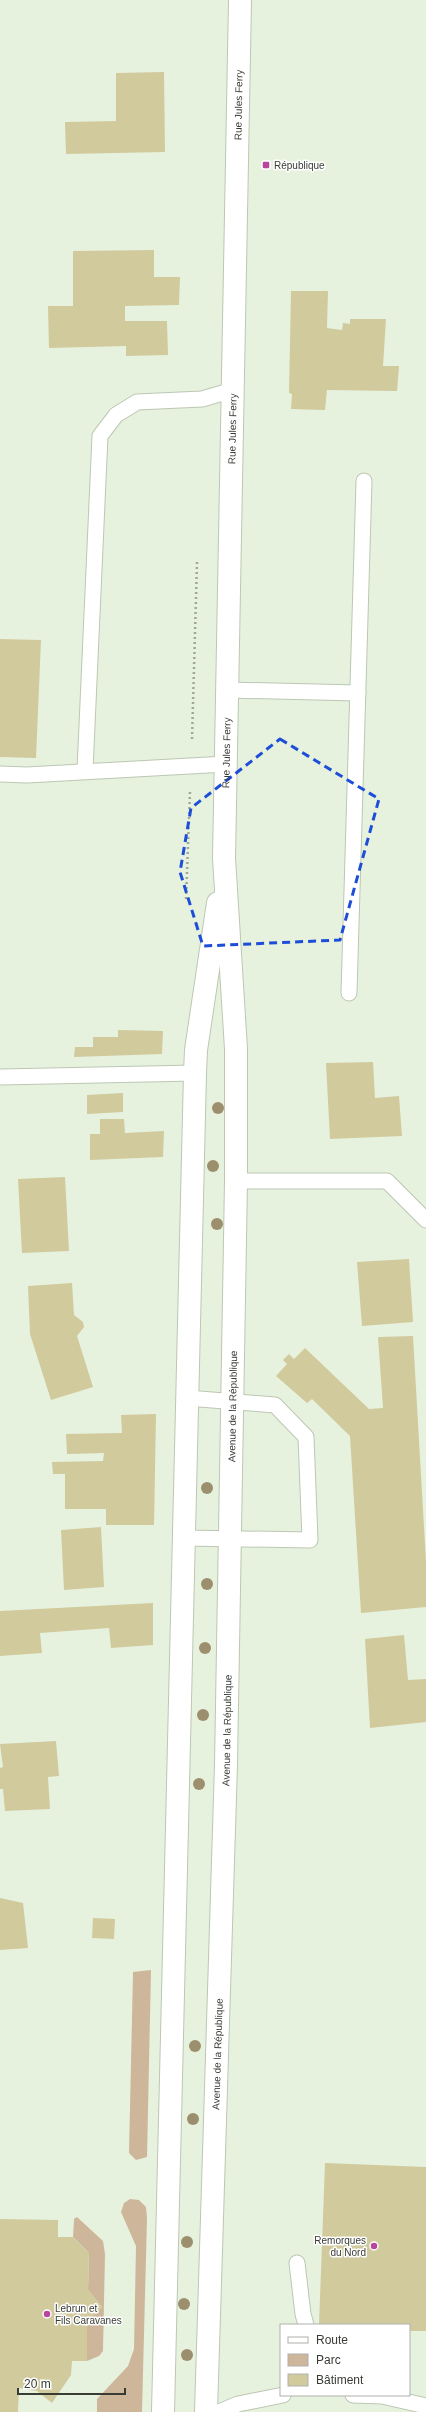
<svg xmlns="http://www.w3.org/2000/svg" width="426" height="2412" viewBox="0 0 426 2412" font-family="Arial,sans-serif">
<rect width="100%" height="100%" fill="#e7f2de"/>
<g fill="#ceb69b">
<path d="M151 1970 147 2157 136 2160 129 2153 133 1972Z"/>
<path d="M130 2199 139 2200 146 2207 147 2218 142 2412H97V2399L128 2366 134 2349 136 2246 121 2212 124 2203Z"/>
<path d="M77 2217 103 2241 105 2254 103 2351 99 2356 87 2361V2321L102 2307 88 2290 89 2253 73 2237 74 2219Z"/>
</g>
<g fill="#d1ca9d">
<path d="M164 72 165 152 66 154 65 122 116 121V73Z"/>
<path d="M154 250V277H180L179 305 125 306V321H167L168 355 126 356V346L49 348 48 306H73V251Z"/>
<path d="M291 291H328L327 328 342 330 343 323 350 324V319H386L383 366H399L397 391 327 390 325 410 291 409 292 394 289 393Z"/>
<path d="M0 639 41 640 36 758 0 757Z"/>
<path d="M118 1030 163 1031 162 1054 74 1057 75 1047H93V1037H118Z"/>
<path d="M373 1062 375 1098 399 1096 402 1136 330 1139 326 1063Z"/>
<path d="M123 1093V1112L87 1114V1095Z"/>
<path d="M100 1119H124L125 1133 164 1131 163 1157 90 1160V1134H100Z"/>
<path d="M65 1177 69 1251 22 1253 18 1179Z"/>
<path d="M409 1259 413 1322 362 1326 357 1262Z"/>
<path d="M72 1283 74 1315 83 1322 84 1327 77 1336 93 1387 51 1400 30 1334 28 1286Z"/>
<path d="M413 1336 426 1562V1607L361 1613 350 1436 312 1399 307 1403 276 1376 287 1364 283 1360 289 1354 294 1359 305 1348 369 1409 383 1408 378 1337Z"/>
<path d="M156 1414 154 1525H106V1509H65V1474H53L52 1462 103 1461 104 1453 67 1454 66 1434 122 1433 121 1415Z"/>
<path d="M101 1527 104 1587 64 1590 61 1530Z"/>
<path d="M153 1603V1645L111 1648 109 1628 40 1633 42 1653 0 1656V1611Z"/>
<path d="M404 1635 408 1680 426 1679V1722L370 1728 365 1639Z"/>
<path d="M56 1741 59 1776 48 1777 50 1809 5 1811 3 1789H0V1768L3 1767 0 1744Z"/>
<path d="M0 1898 23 1903 28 1948 0 1950Z"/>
<path d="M93 1918 115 1919 114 1939 92 1938Z"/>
<path d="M325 2163 426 2167V2331H409V2325H319Z"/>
<path d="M0 2219 58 2220V2237H73L89 2253 88 2290 102 2307 87 2321V2361H72L71 2375 52 2403 37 2391 19 2388 18 2412H0Z"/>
</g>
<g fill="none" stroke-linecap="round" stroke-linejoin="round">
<defs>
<g id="service">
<path d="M228 690 358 693"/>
<path d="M85 770 100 436 116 415 137 402 202 399 233 390"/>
<path d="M0 774 27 775 226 764"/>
<path d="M349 993 364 481"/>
<path d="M0 1077 195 1073"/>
<path d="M236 1181H387L426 1220"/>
<path d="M184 1538 310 1540 306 1437 275 1405 187 1398"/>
<path d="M297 2263 303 2314 306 2325"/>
<path d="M353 2395 382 2396 426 2406"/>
<path d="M219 2412 238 2404 283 2395"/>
</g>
<g id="secondary">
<path d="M163 2412 195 1073 196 1050 218 903"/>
<path id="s1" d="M206 2412 226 1764 236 1181V1049L224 858 240 0"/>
</g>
</defs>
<use href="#service" stroke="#bcc7b4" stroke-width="17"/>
<use href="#secondary" stroke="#bcc7b4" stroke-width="24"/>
<g stroke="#9fa798" stroke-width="2.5" stroke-dasharray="2 3" stroke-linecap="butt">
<path d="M192 739 197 562"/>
<path d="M186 899 190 792"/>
</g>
<use href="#service" stroke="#fff" stroke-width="15"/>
<use href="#secondary" stroke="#fff" stroke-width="22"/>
</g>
<g fill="#9c8f6e">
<circle cx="218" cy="1108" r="6"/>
<circle cx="213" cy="1166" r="6"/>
<circle cx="217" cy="1224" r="6"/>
<circle cx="207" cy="1488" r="6"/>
<circle cx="207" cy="1584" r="6"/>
<circle cx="205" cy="1648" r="6"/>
<circle cx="203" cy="1715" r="6"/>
<circle cx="199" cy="1784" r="6"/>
<circle cx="195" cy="2046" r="6"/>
<circle cx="193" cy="2119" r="6"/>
<circle cx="187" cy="2242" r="6"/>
<circle cx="184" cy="2304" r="6"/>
<circle cx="187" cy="2355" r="6"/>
</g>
<path fill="none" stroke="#1d4ed8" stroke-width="3" stroke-dasharray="8 5" stroke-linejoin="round" d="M280 739 379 799 340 940 203 946 180 872 191 808Z"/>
<g fill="#b9459d" stroke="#fff" stroke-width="1.5">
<rect x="262" y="161" width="8" height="8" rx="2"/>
<circle cx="374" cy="2246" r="4"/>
<circle cx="47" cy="2314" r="4"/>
</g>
<g text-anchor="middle" stroke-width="3" stroke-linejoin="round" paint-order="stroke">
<g font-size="10" fill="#383c34" stroke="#fff">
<text dy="4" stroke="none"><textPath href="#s1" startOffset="2308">Rue Jules Ferry</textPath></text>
<text dy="4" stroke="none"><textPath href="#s1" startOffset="1984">Rue Jules Ferry</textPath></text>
<text dy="4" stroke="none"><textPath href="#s1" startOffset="1660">Rue Jules Ferry</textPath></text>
<text dy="4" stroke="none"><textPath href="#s1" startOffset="1006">Avenue de la République</textPath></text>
<text dy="4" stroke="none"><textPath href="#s1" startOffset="682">Avenue de la République</textPath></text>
<text dy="4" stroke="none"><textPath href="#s1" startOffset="358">Avenue de la République</textPath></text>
</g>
<g font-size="10" fill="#383c34" stroke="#fff" text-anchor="start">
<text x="274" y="169">République</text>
<text x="366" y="2244" text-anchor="end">Remorques<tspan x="366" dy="12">du Nord</tspan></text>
<text x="55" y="2312">Lebrun et<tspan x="55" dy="12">Fils Caravanes</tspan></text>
</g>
</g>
<rect x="280" y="2324" width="130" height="72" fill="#ffffff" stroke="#afb1ae"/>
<rect x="288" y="2337" width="20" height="6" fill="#ffffff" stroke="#afb1ae"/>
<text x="316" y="2344" font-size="12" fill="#383c34">Route</text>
<rect x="288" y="2354" width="20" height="12" fill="#ceb69b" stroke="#afb1ae"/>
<text x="316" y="2364" font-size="12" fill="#383c34">Parc</text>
<rect x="288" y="2374" width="20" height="12" fill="#d1ca9d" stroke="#afb1ae"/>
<text x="316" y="2384" font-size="12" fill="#383c34">Bâtiment</text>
<path d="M18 2388v6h107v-6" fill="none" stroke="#383c34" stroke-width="2"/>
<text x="24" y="2388" font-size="12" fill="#383c34" stroke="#ffffff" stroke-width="3" paint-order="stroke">20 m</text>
</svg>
